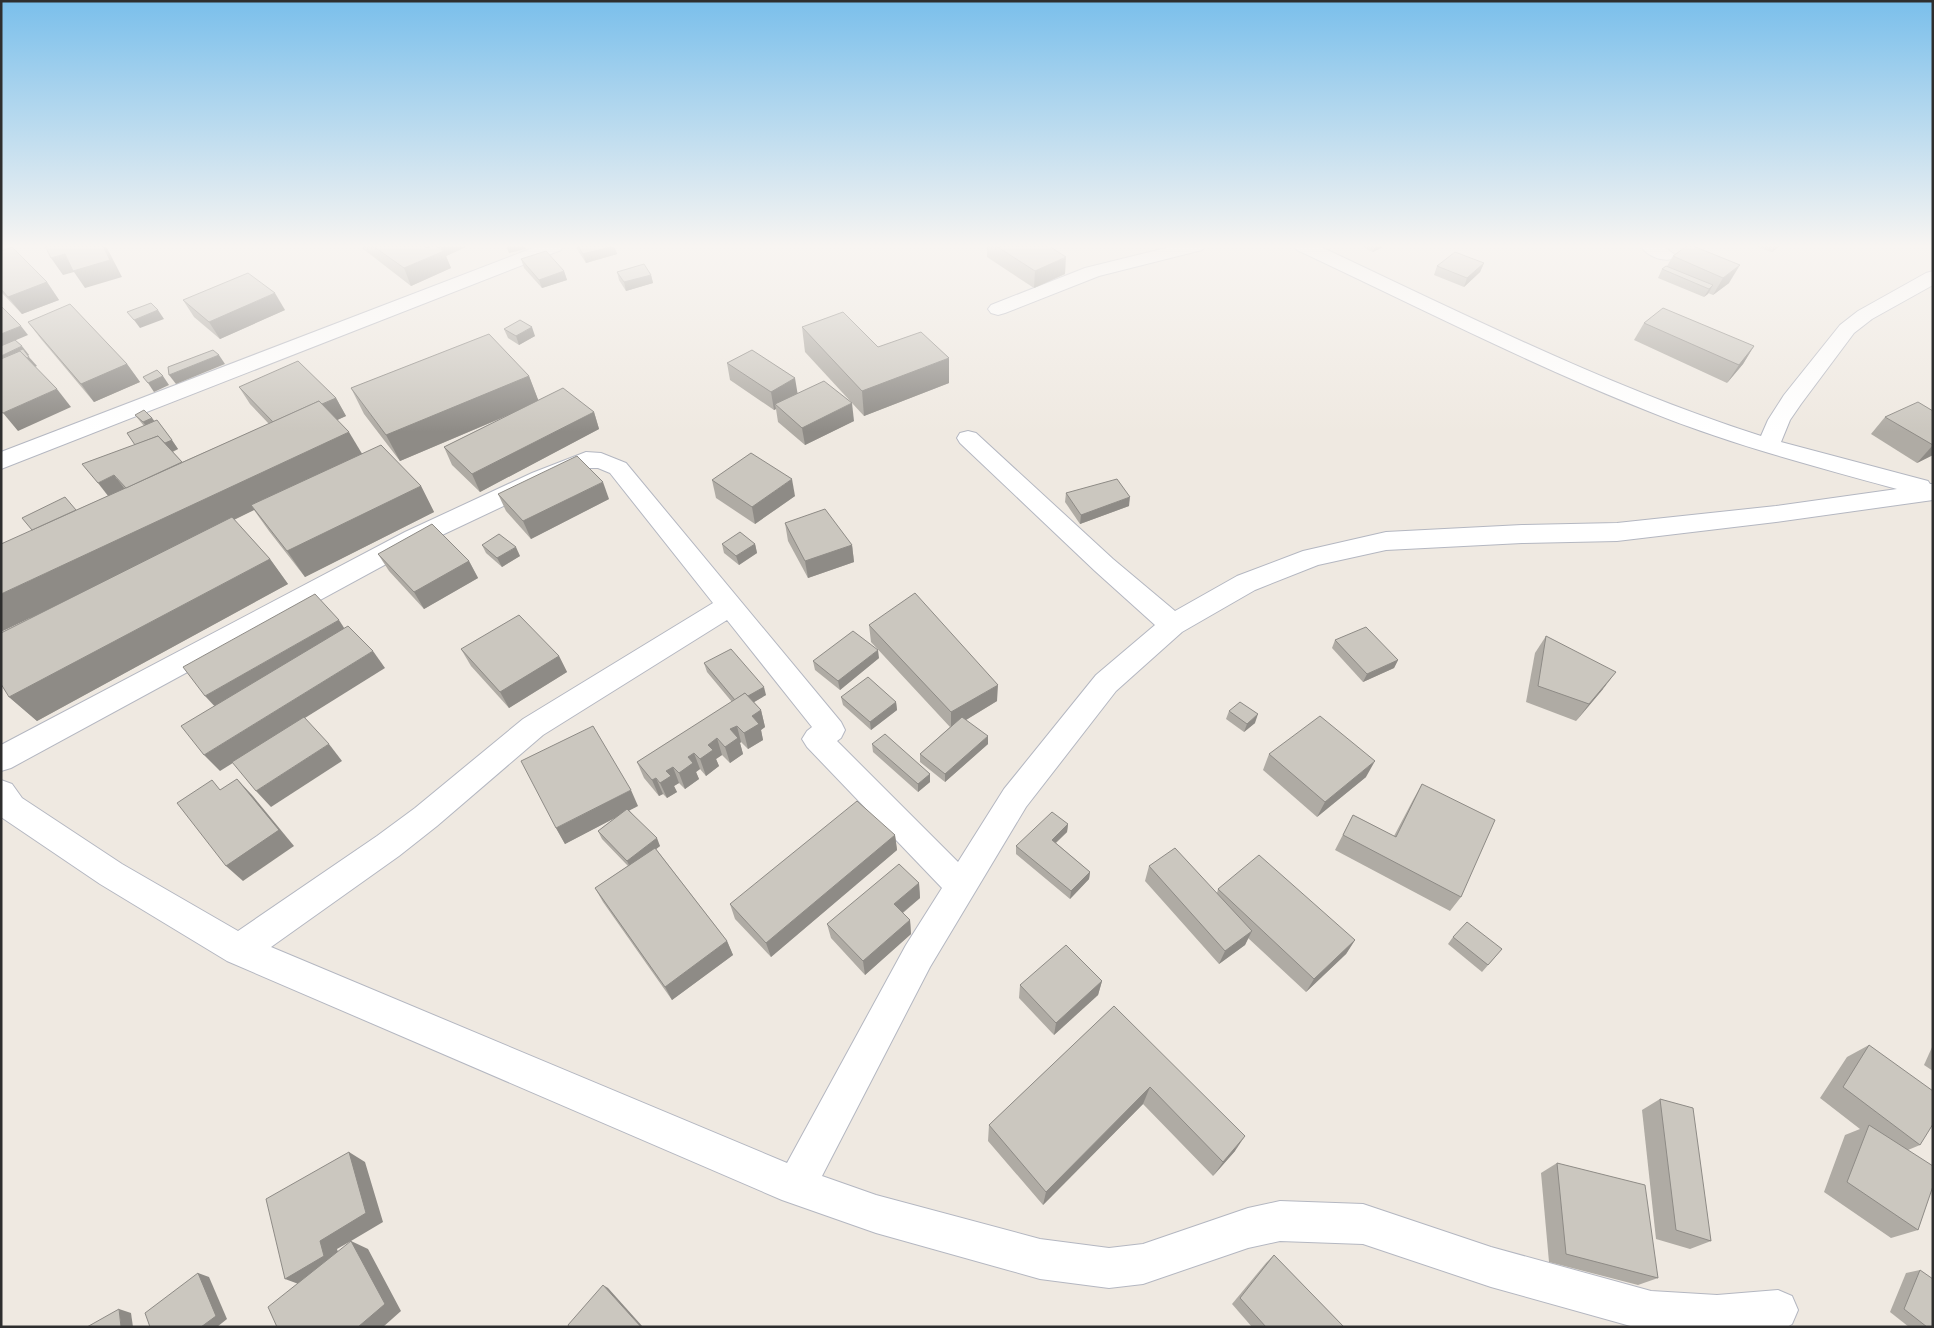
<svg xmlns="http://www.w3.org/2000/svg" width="1934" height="1328" viewBox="0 0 1934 1328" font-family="Ubuntu,sans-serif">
<rect width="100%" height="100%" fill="#efe9e1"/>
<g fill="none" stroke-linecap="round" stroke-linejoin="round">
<defs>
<g id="minor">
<path d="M538 246H563L561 250 1 469V452Z"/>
<path d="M1174 246H1204L1202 250 1099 276 1005 313 998 315 991 313 988 309 991 305 1085 268Z"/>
<path d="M1295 246H1319C1464 314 1608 387 1761 436L1768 420 1784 395 1840 325 1858 311 1926 273 1933 271V285L1872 319 1854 333 1801 404 1790 420 1781 442 1928 481 1930 484H1933V500L1776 522 1617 541 1522 543 1386 550 1318 565 1255 590 1182 632 1116 691 1026 807 930 967 822 1176 876 1195 1040 1239 1109 1248 1143 1244 1248 1208 1280 1201 1363 1204 1491 1247 1651 1291 1717 1295 1778 1290 1792 1296 1798 1310 1792 1324 1787 1327H1634L1491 1287 1363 1244 1280 1241 1248 1248 1143 1284 1109 1288 1040 1279 876 1233 782 1200 227 961 100 884 1 817V780L12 784 22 798 122 864 238 931 377 836 415 808 523 719 713 603 610 473 598 468H588L548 485 423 544 11 768 1 771V745L405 532 532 473 586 452 601 453 626 463 841 722 845 730 841 738 837 741 958 862 1004 789 1096 675 1155 625 1095 571 960 443 957 438 960 433 968 431 976 433 1113 559 1175 611 1237 576 1303 551 1386 532 1522 525 1617 523 1776 506 1897 489C1813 466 1729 444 1648 411 1529 364 1414 305 1297 250ZM727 620 812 727 807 731 802 739 807 747 942 888 906 945 787 1163 271 947 399 856 437 826 543 735Z"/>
<path d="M1641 246H1663L1675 255 1672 259C1661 262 1646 255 1641 246Z"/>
</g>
</defs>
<use href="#minor" stroke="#b4b7c1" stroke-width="2"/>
<use href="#minor" fill="#fff" fill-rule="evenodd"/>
</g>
<g fill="#afaba4">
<path d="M361 246H465L466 247 446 256 451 268 411 286 362 248Z"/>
<path d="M575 246H614L617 254 586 263Z"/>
<path d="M987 246H1049L1065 274 1034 288 987 257Z"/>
<path d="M1360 246H1385L1373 252Z"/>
<path d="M1687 246 1729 283 1713 295 1708 293 1704 297 1658 278 1662 269 1667 266 1673 256Z"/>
<path d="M1755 246H1780L1772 252Z"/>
<path d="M1 251 47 282 59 300 22 314 1 292Z"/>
<path d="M521 259 564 271 567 280 542 288 524 268Z"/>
<path d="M1484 263 1480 272 1464 287 1434 275 1437 266Z"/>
<path d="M617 272 651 275 653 283 626 291 619 280Z"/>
<path d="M183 300 285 310 220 339 194 317Z"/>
<path d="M28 322 127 364 140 382 94 402 41 339Z"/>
<path d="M1644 323 1754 346 1743 364 1727 383 1634 340Z"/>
<path d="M802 327 878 347 949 383 864 416 805 352Z"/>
<path d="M504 329 535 336 519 345 508 338Z"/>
<path d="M727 363 798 393 854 421 805 445 778 422 776 409 774 410 730 380Z"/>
<path d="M529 376 538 400 594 412 599 429 480 492 452 465 444 447 509 415 400 461 364 414 351 388Z"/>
<path d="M239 387 336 398 346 416 337 420 362 454 421 486 434 512 305 577 269 531 254 510 234 520 270 559 288 584 37 721 9 697 30 618 76 510 108 496 135 445 144 426 135 415 152 418 154 421 157 420 178 449 173 452 182 462 269 424 250 404Z"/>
<path d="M1933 411V455L1917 463 1871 434 1885 417Z"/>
<path d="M712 480 795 496 755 524 716 498Z"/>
<path d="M1066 493 1129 506 1080 524 1065 502Z"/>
<path d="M498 494 609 499 531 539 506 511Z"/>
<path d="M785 523 852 545 854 562 808 578 788 541Z"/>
<path d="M722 544H755L757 553 739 565 724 553Z"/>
<path d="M482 545 520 556 502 567 486 553Z"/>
<path d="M378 554 469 561 478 578 424 609 389 571Z"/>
<path d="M869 625 997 701 966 720 988 744 945 782 920 762V754L950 727 871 642Z"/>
<path d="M1546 636 1603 689 1576 721 1526 702 1535 653Z"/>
<path d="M1335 640 1398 660 1394 668 1363 682 1332 648Z"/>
<path d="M461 649 559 656 567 672 509 708 471 666Z"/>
<path d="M879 658 840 690 815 670 813 661Z"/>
<path d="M704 663 766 695 754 702 761 710 765 727 761 730 763 740 748 749 741 742 740 743 743 754 730 763 722 755 716 759 719 766 706 776 700 769 696 772 699 779 685 789 679 783 674 786 677 792 667 798 663 794 659 796 644 778 637 762 732 702 707 672Z"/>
<path d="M841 697 896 702 897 710 871 730 843 705Z"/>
<path d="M1229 711 1255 723 1244 732 1226 719Z"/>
<path d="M872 744 930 774V782L918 792 873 752Z"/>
<path d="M1269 754 1366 777 1317 817 1263 770Z"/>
<path d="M1422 784 1461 897 1450 911 1335 850 1353 815 1394 836 1413 800Z"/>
<path d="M638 806 629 810 660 846 656 849 727 941 733 955 672 1000 603 902 595 888 628 866 602 839 598 831 616 817 565 844 556 828Z"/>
<path d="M1068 824 1067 832 1056 843 1090 872 1089 879 1070 899 1016 854V846Z"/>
<path d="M895 835 897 850 771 957 735 919 730 904Z"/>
<path d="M1149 866 1217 893 1218 889 1355 940 1346 954 1306 992 1248 938 1245 945 1219 964 1145 881Z"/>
<path d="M919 883 920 898 903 913 910 920 911 934 865 975 831 938 827 924Z"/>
<path d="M1453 937 1502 949 1482 972 1448 944Z"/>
<path d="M1102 981 1098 995 1054 1035 1019 998 1020 985Z"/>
<path d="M1114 1006 1235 1151 1213 1176 1143 1104 1043 1205 988 1141 989 1125Z"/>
<path d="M1869 1045 1920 1145 1908 1150 1918 1230 1891 1238 1824 1192 1845 1135 1860 1129 1820 1098 1847 1057Z"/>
<path d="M1933 1045V1071L1924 1065Z"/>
<path d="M1660 1099 1711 1241 1690 1249 1656 1239 1642 1110Z"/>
<path d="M1557 1163 1658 1278 1638 1285 1549 1262 1541 1173Z"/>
<path d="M1274 1255 1344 1327H1252L1232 1304 1266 1263Z"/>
<path d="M1920 1270 1933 1327H1909L1890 1312 1906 1273Z"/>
</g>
<g fill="#8e8b86">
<path d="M103 246H106L122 277 85 288 74 272 63 275 51 258 65 254Z"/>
<path d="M445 246H465L466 247 446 256 451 268 411 286 404 268 443 252 441 248Z"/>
<path d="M506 246H525L526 249 509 253Z"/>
<path d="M614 246 617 254 586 263 583 254Z"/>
<path d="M1375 246H1385L1373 252Z"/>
<path d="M1776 246H1780L1772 252Z"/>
<path d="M1066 257 1065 274 1034 288 1035 271Z"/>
<path d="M1484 263 1480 272 1464 287 1467 278Z"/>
<path d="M1740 265 1729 283 1713 295 1723 278Z"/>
<path d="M564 271 567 280 542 288 539 280Z"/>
<path d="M651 275 653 283 626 291 624 282Z"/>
<path d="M47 282 59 300 22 314 8 297Z"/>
<path d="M1713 285 1708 294 1704 297 1709 289Z"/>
<path d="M275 293 285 310 220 339 209 322Z"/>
<path d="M158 310 164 319 140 328 134 320Z"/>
<path d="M21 326 28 335 2 346 1 334Z"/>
<path d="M532 327 535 336 519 345 516 336Z"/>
<path d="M22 346 29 355 1 368V356Z"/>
<path d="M1754 346 1743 364 1727 383 1739 365Z"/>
<path d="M219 355 225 364 176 384 169 375Z"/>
<path d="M29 357 37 366 1 381V369Z"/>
<path d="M949 358V383L864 416 862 391Z"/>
<path d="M127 364 140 382 94 402 81 384Z"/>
<path d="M163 376 169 385 154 392 148 383Z"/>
<path d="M529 376 539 402 400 461 386 435Z"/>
<path d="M795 378 798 396 775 404 776 409 774 410 771 392Z"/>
<path d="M57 389 71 407 18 431 3 413Z"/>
<path d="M336 398 346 416 287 443 276 425Z"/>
<path d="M852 403 854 421 805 445 802 428Z"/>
<path d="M594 412 599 429 480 492 472 474Z"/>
<path d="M152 418 159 427 150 431 143 422Z"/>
<path d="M349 432 364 457 1 632V594Z"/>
<path d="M172 440 178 449 147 462 141 453Z"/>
<path d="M1933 445V455L1917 463Z"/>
<path d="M114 475 128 493 112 501 98 483Z"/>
<path d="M792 479 795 496 755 524 752 507Z"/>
<path d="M603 482 609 499 531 539 523 521Z"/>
<path d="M421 486 434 512 305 577 287 551Z"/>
<path d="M1130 497 1129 506 1080 524 1081 515Z"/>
<path d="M755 544 757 553 739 565 736 556Z"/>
<path d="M852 545 854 562 808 578 805 561Z"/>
<path d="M516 547 520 556 502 567 497 558Z"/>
<path d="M270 559 288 584 37 721 9 697Z"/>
<path d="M469 561 478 578 424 609 414 592Z"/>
<path d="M339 620 350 637 220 712 205 696Z"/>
<path d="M878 650 879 658 840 690 838 681Z"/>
<path d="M373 651 385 668 220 771 204 755Z"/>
<path d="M559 656 567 672 509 708 500 692Z"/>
<path d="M1398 660 1394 668 1363 682 1367 674Z"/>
<path d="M1616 672 1603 689 1576 721 1589 704Z"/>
<path d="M998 685 997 701 951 729V712Z"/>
<path d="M764 687 766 695 739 711 737 702Z"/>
<path d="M896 702 897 710 871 730 870 722Z"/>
<path d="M761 710 765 727 761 730 763 740 748 749 744 733 752 716Z"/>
<path d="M1258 714 1255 723 1244 732 1247 724Z"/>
<path d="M737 726 741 742 740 743 743 754 730 763 725 747 730 729Z"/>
<path d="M988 736V744L945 782V774Z"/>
<path d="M717 738 722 755 716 759 719 766 706 776 700 759 708 745Z"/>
<path d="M329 744 342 761 271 807 256 791Z"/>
<path d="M694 753 700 769 696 772 699 779 685 789 679 773 688 757Z"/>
<path d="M1375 761 1366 777 1317 817 1325 802Z"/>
<path d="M673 767 679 783 674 786 677 792 667 798 660 783 666 771Z"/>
<path d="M930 774V782L918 792V784Z"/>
<path d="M656 778 663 794 659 796 652 780Z"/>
<path d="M237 779 252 795 294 846 243 881 226 866Z"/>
<path d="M631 790 638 806 565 844 556 828Z"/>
<path d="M1068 824 1067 832 1051 847 1052 840Z"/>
<path d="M895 835 897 850 771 957 766 943Z"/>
<path d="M657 838 660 846 631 869 627 861Z"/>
<path d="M1090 872 1089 879 1070 899 1071 891Z"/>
<path d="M919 883 920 898 896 918 894 904Z"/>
<path d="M910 920 911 934 865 975 863 961Z"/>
<path d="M1252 931 1245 945 1219 964 1225 951Z"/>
<path d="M1355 940 1346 954 1306 992 1314 979Z"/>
<path d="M727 941 733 955 672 1000 665 987Z"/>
<path d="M1102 981 1098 995 1054 1035 1056 1023Z"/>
<path d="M1150 1087 1143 1104 1043 1205 1046 1192Z"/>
<path d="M1245 1136 1235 1151 1213 1176 1223 1162Z"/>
<path d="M349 1152 365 1162 383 1222 351 1241 368 1249 401 1311 383 1327H358L351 1241 337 1249 342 1264 304 1286 285 1279Z"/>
<path d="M198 1273 209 1277 227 1319 217 1327H201Z"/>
<path d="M603 1285 608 1288 643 1327H641Z"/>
<path d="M119 1309 131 1313 133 1327H121Z"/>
</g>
<g fill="#cbc7bf" stroke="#8e8b86">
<path d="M45 246H103L110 260 73 271 65 254 51 258Z"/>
<path d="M373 246H424L427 248 433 246H436L444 251 404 268Z"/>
<path d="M578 246H614L583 254Z"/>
<path d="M996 246H1049L1066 257 1035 271Z"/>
<path d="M1687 246H1693L1740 265 1723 278 1673 256Z"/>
<path d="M12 247 47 282 8 297 1 289V251Z"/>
<path d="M546 251 564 271 539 280 521 259Z"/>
<path d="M1455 252 1484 263 1467 278 1437 266Z"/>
<path d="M644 264 651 275 624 282 617 272Z"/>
<path d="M1666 266 1713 285 1709 289 1662 269Z"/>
<path d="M248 273 275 293 209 322 183 300Z"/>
<path d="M151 303 158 310 134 320 127 312Z"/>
<path d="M70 304 127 364 81 384 28 322Z"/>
<path d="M1 306 21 326 1 334Z"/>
<path d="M1663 308 1754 346 1739 365 1644 323Z"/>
<path d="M843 312 878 347 921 332 949 358 862 391 802 327Z"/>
<path d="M520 320 532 327 516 336 504 329Z"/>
<path d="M489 334 529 376 386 435 351 388Z"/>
<path d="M15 340 22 346 1 356V346Z"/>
<path d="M23 349 29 357 27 358 20 351 1 359V358Z"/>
<path d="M213 350 219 355 169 375 168 367Z"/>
<path d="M752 350 795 378 771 392 727 363Z"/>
<path d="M20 351 57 389 3 413 1 412V359Z"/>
<path d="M298 361 336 398 322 404 319 401 273 422 239 387Z"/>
<path d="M157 370 163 376 148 383 143 377Z"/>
<path d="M824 381 852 403 802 428 775 404Z"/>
<path d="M563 388 594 412 472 474 444 447Z"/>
<path d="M319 401 349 432 1 594V544Z"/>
<path d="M1918 402 1933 411V445L1885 417Z"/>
<path d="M144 410 152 418 143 422 135 415Z"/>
<path d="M157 420 172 440 165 443 158 436 135 445 127 433Z"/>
<path d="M158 436 182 462 126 488 114 475 98 483 82 464Z"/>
<path d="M381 445 421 486 287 551 251 505Z"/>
<path d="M751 453 792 479 752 507 712 480Z"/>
<path d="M577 456 603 482 523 521 498 494Z"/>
<path d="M1117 479 1130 497 1081 515 1066 493Z"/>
<path d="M65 497 76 510 32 530 22 518Z"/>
<path d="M825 509 852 545 805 561 785 523Z"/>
<path d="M232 517 270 559 9 697 1 684V633Z"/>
<path d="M432 524 469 561 414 592 378 554Z"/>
<path d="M740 532 755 544 736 556 722 544Z"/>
<path d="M499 534 516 547 497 558 482 545Z"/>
<path d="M915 593 998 685 951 712 869 625Z"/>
<path d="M315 594 339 620 205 696 183 667Z"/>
<path d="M519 615 559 656 500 692 461 649Z"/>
<path d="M348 626 373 651 204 755 181 726Z"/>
<path d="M1366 627 1398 660 1367 674 1335 640Z"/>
<path d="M853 631 878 650 838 681 813 661Z"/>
<path d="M1546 636 1616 672 1589 704 1538 686Z"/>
<path d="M731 649 764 687 748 696 745 693 735 700 704 663Z"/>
<path d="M868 677 896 702 870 722 841 697Z"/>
<path d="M745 693 761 710 752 716 759 724 744 733 737 726 730 729 738 738 725 747 717 738 708 745 713 750 700 759 694 753 688 757 693 763 679 773 673 767 666 771 671 776 660 783 656 778 652 780 637 762Z"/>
<path d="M1240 702 1258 714 1247 724 1229 711Z"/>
<path d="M1320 716 1375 761 1325 802 1269 754Z"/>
<path d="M304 717 329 744 256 791 232 762Z"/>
<path d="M962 717 988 736 945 774 920 754Z"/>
<path d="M593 726 631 790 556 828 521 761Z"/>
<path d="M885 734 930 774 918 784 872 744Z"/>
<path d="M237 779 279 830 226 866 177 803 212 780 220 790Z"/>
<path d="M1422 784 1495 820 1461 897 1343 835 1353 815 1396 837Z"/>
<path d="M857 801 895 835 766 943 730 904Z"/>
<path d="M627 809 657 838 627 861 598 831Z"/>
<path d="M1052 812 1068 824 1052 840 1090 872 1071 891 1016 846Z"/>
<path d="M655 848 727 941 665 987 595 888Z"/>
<path d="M1175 848 1252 931 1225 951 1149 866Z"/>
<path d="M1259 855 1355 940 1314 979 1218 889Z"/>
<path d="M899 864 919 883 894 904 910 920 863 961 827 924Z"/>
<path d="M1467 922 1502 949 1488 965 1453 937Z"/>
<path d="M1066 945 1102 981 1056 1023 1020 985Z"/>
<path d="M1114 1006 1245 1136 1223 1162 1150 1087 1046 1192 989 1125Z"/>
<path d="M1869 1045 1933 1091V1124L1920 1145 1843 1087Z"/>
<path d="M1660 1099 1693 1108 1711 1241 1676 1230Z"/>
<path d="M1869 1125 1933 1166V1186L1918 1230 1847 1182Z"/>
<path d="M349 1152 366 1213 320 1241 324 1256 285 1279 266 1199Z"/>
<path d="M1557 1163 1645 1185 1658 1278 1566 1254Z"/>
<path d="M351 1241 385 1304 358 1327H277L268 1307Z"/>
<path d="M1274 1255 1344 1327H1266L1240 1298Z"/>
<path d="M1920 1270 1933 1279V1327H1927L1904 1309Z"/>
<path d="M198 1273 216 1316 201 1327H150L145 1313Z"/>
<path d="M603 1285 641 1327H569L568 1325Z"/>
<path d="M119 1309 121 1327H87Z"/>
</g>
<linearGradient id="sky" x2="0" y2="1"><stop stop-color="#7abfeb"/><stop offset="0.57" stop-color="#f8f5f2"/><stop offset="1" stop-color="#f8f5f2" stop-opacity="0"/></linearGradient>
<rect width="1934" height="432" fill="url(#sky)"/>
<rect width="1934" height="1328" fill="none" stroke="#2e2e2e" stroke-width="5"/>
</svg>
